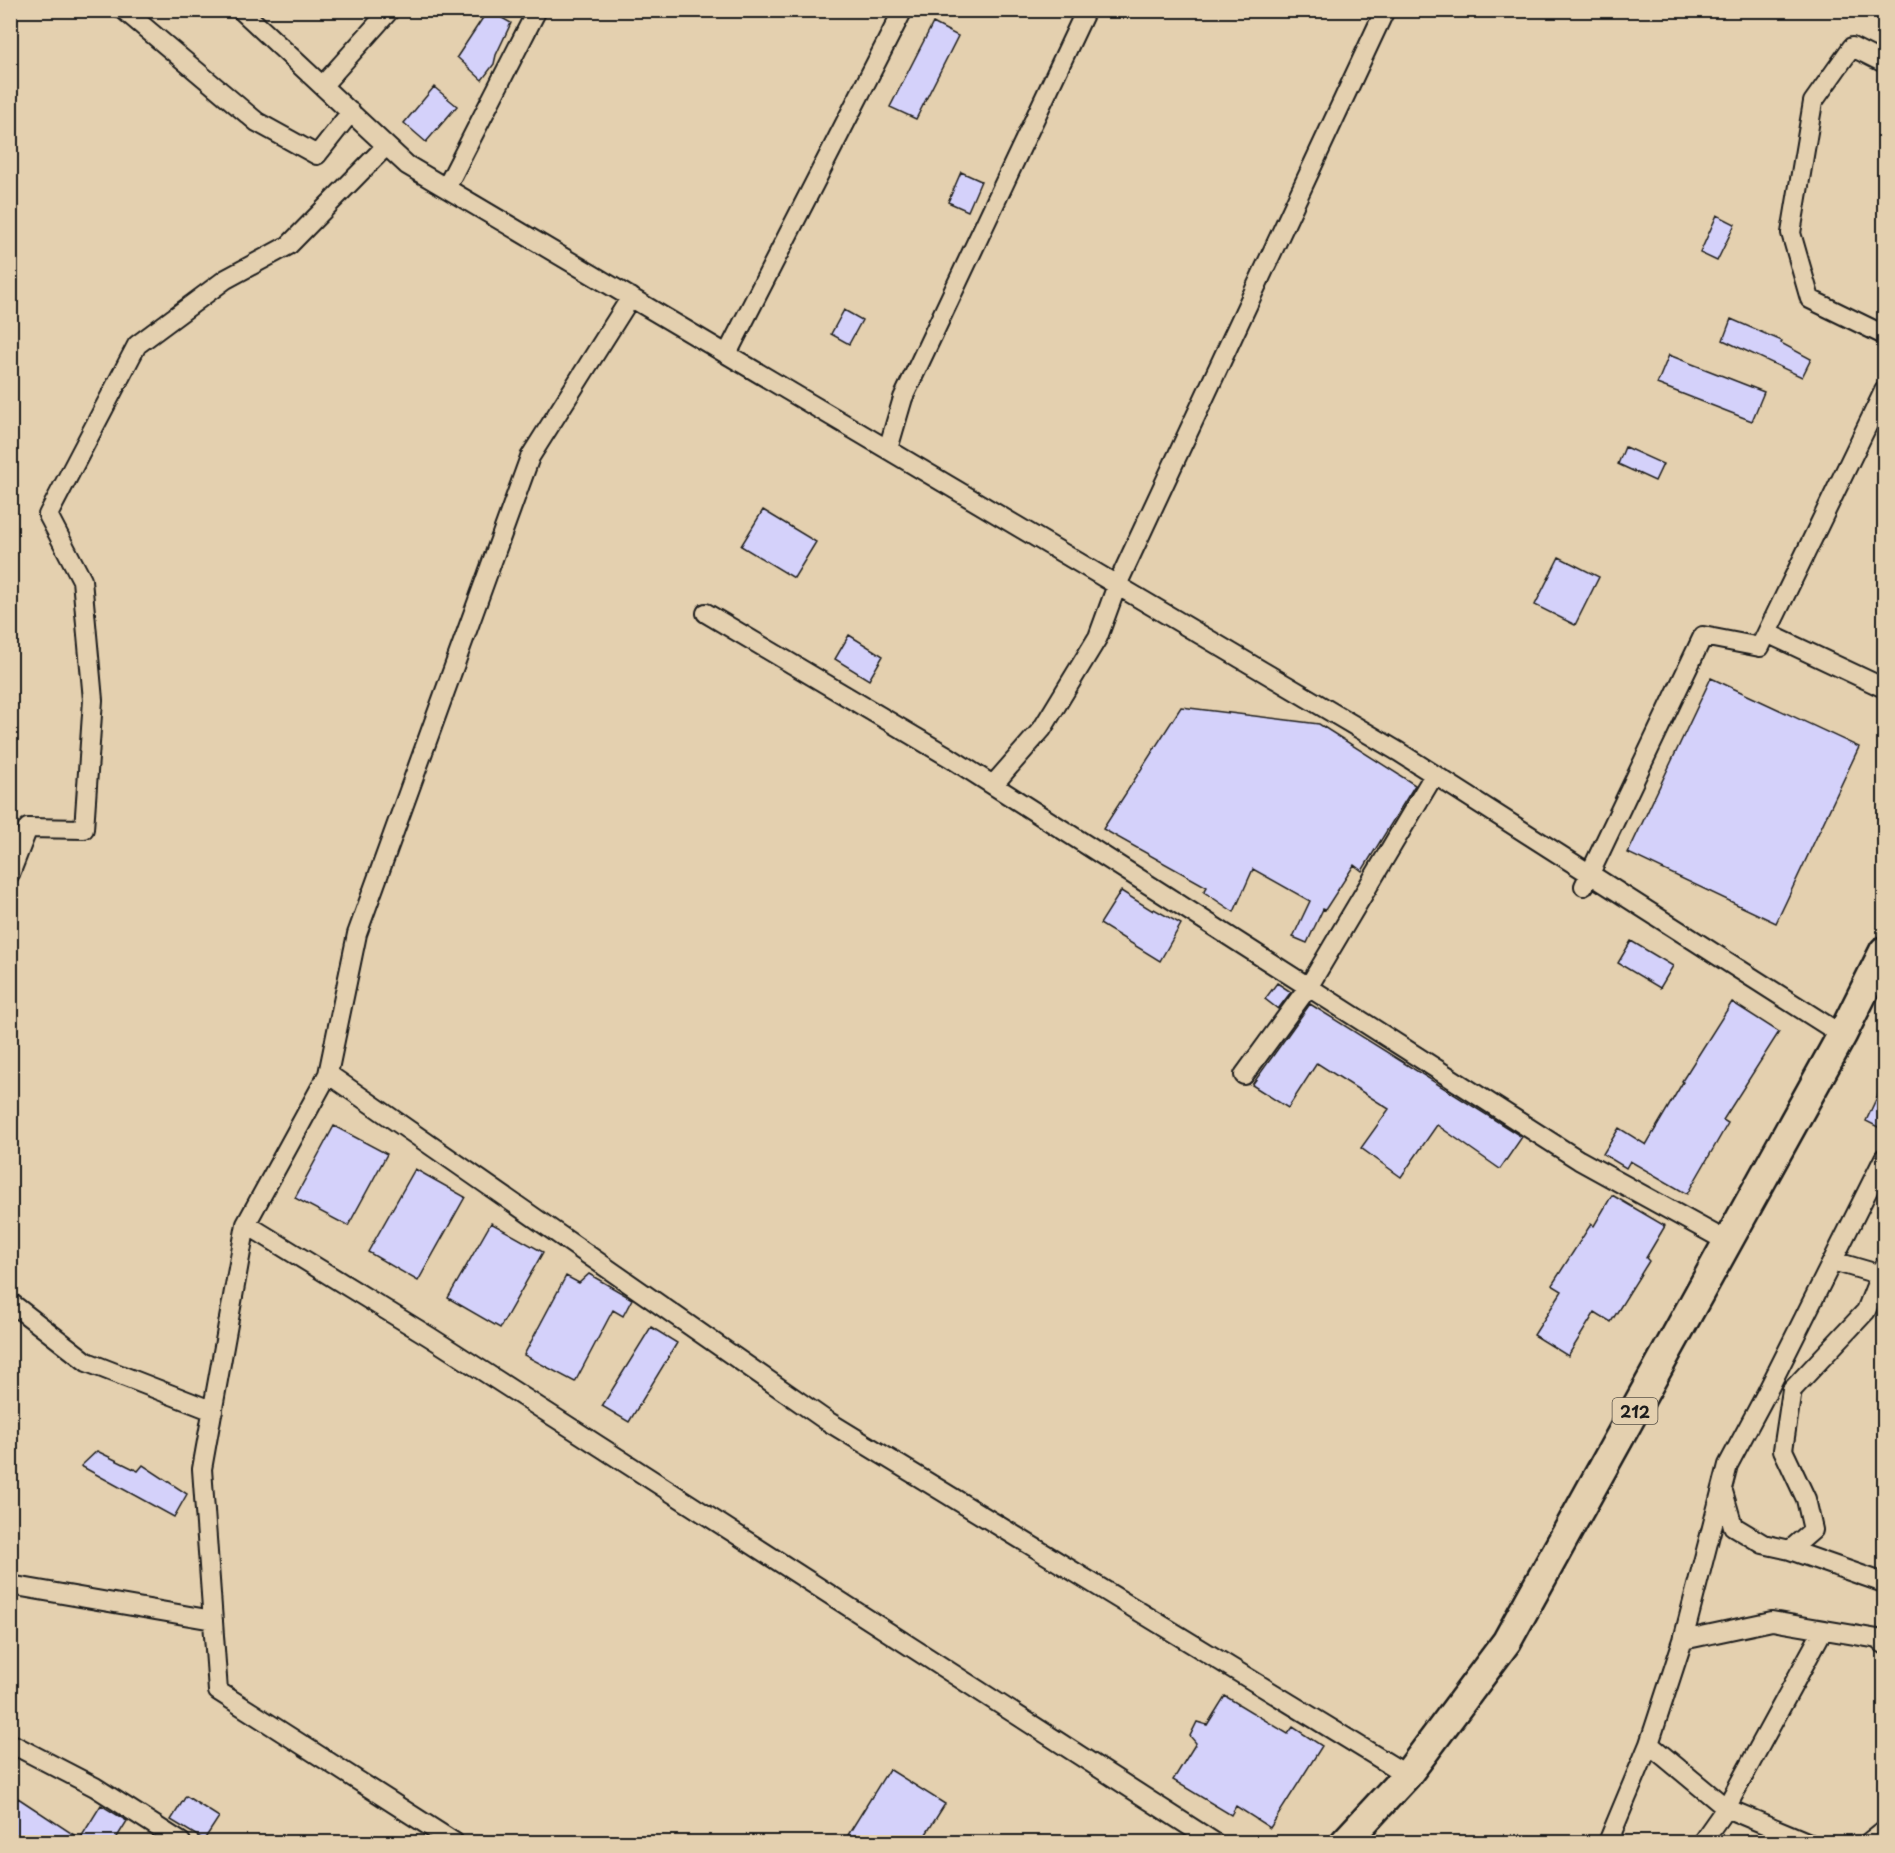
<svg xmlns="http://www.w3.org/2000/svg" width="1895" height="1853" font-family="'Playpen Sans',sans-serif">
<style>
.building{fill:#d4d1fa;stroke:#1c1c1c;stroke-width:1.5}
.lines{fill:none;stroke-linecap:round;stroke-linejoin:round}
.minor-casing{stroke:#1c1c1c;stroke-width:22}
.primary-casing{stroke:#1c1c1c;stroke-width:33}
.minor{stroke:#e4d0af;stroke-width:18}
.primary{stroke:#e4d0af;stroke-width:28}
.labels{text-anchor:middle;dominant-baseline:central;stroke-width:4.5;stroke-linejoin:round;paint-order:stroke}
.shield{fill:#e4d0af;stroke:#585248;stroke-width:1.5}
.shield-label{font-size:16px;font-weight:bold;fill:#1c1c1c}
</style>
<rect width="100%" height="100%" fill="#e4d0af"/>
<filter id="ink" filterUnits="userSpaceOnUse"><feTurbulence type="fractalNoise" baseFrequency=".0167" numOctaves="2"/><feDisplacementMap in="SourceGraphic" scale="12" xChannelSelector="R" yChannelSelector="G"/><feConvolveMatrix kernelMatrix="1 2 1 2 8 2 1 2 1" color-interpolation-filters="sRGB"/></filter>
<g filter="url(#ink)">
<path class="building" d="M488,10L511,23L496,55L494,64L482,80L457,57Z
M933,23L958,36L916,119L890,107Z
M434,87L457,106L426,142L404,123Z
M961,172L981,181L968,211L948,202Z
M1717,215L1735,224L1717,261L1700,253Z
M844,310L862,320L849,344L831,334Z
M1731,319L1782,341L1781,343L1811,359L1802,377L1723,340Z
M1669,355L1764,392L1752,421L1657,384Z
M1625,447L1663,464L1655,481L1618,464Z
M763,510L816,542L794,578L741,546Z
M1559,557L1599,577L1575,625L1535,605Z
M849,635L883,656L869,680L835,659Z
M1711,678L1859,747L1776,923L1628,853Z
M1181,707L1319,724L1415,785L1362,871L1354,865L1325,910L1323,909L1307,943L1293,937L1310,901L1253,869L1234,912L1204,892L1207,887L1103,829Z
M1121,891L1153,911L1154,909L1181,924L1160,961L1100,924Z
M1631,941L1673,966L1660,988L1618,963Z
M1277,983L1291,992L1278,1009L1265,999Z
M1732,1002L1779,1032L1723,1120L1728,1123L1687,1194L1630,1161L1626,1168L1603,1154L1619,1128L1646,1145L1683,1082L1682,1081Z
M1310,1004L1522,1137L1500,1169L1437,1125L1401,1177L1361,1148L1389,1109L1317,1063L1288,1108L1252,1085Z
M1884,1082V1130L1866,1121Z
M334,1126L387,1154L348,1226L295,1198Z
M415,1169L465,1197L418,1281L368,1252Z
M1612,1195L1665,1226L1646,1258L1649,1261L1611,1322L1595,1312L1568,1356L1534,1335L1562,1291L1552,1285L1591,1224L1594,1226Z
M491,1223L543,1252L500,1328L448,1298Z
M589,1274L632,1299L623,1316L613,1310L575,1382L524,1355L566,1276L579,1283Z
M651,1327L677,1343L629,1422L602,1406Z
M97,1451L138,1471L143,1465L187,1494L174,1517L81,1466Z
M1225,1696L1288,1734L1293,1727L1322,1746L1270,1828L1236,1806L1231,1815L1173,1780L1196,1743L1190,1736L1197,1722L1207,1725Z
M889,1769L945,1804L921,1842H860L848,1835Z
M186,1796L219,1817L204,1840L171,1820Z
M18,1798L80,1839L101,1805L127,1821L114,1842H16L10,1839V1809Z"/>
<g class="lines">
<g class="minor-casing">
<path id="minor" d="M124,10L257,122L317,155L351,112
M241,10L407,165L1399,752L1842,1035
M1884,63L1852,47L1813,102L1791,233L1810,299L1884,335
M323,85L390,10
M446,188L537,10
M727,354L903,10
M888,449L903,398L1086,10
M706,613L949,757L1579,1160L1728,1242
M1767,633L1884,688
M993,785L1042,729L1098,637L1117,585L1385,10
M10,874L28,828L84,829L93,700L82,580L48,515L137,345L226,279L289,245L386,146
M1584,886L1703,636L1760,647L1884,391
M328,1074L824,1419L1407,1775
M1244,1075L1309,986L1434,775
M246,1224L430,1337L1214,1842
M1833,1261L1881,1275L1884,1279
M10,1302L87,1362L213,1411
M1722,1488L1733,1526L1763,1544L1790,1550L1813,1530L1806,1499L1783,1450L1792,1390L1866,1311L1884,1265
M1790,1550L1884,1583
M10,1585L213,1620
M1683,1640L1772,1621L1878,1639L1884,1644
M10,1743L95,1787L181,1842
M1649,1744L1726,1808L1807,1842
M454,1842L218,1691L202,1469L246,1224L328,1074L357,934L530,457L631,297
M1608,1842L1649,1744L1683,1640L1728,1465L1766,1394L1884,1158
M1702,1842L1726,1808L1823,1630
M1869,1842L1884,1830"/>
</g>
<g class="primary-casing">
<path id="primary" d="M1345,1842L1407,1775L1507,1641L1842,1035L1884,951"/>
</g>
<use href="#minor" class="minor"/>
<use href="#primary" class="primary"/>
</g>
</g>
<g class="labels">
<rect class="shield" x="1612.5" y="1398" width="45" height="26" rx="4.5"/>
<g class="shield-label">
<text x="1635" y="1411">212</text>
</g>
</g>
<rect width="1895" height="1853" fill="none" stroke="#e4d0af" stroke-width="36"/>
<rect x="18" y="18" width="1859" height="1817" fill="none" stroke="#1c1c1c" stroke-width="2" filter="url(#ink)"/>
</svg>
